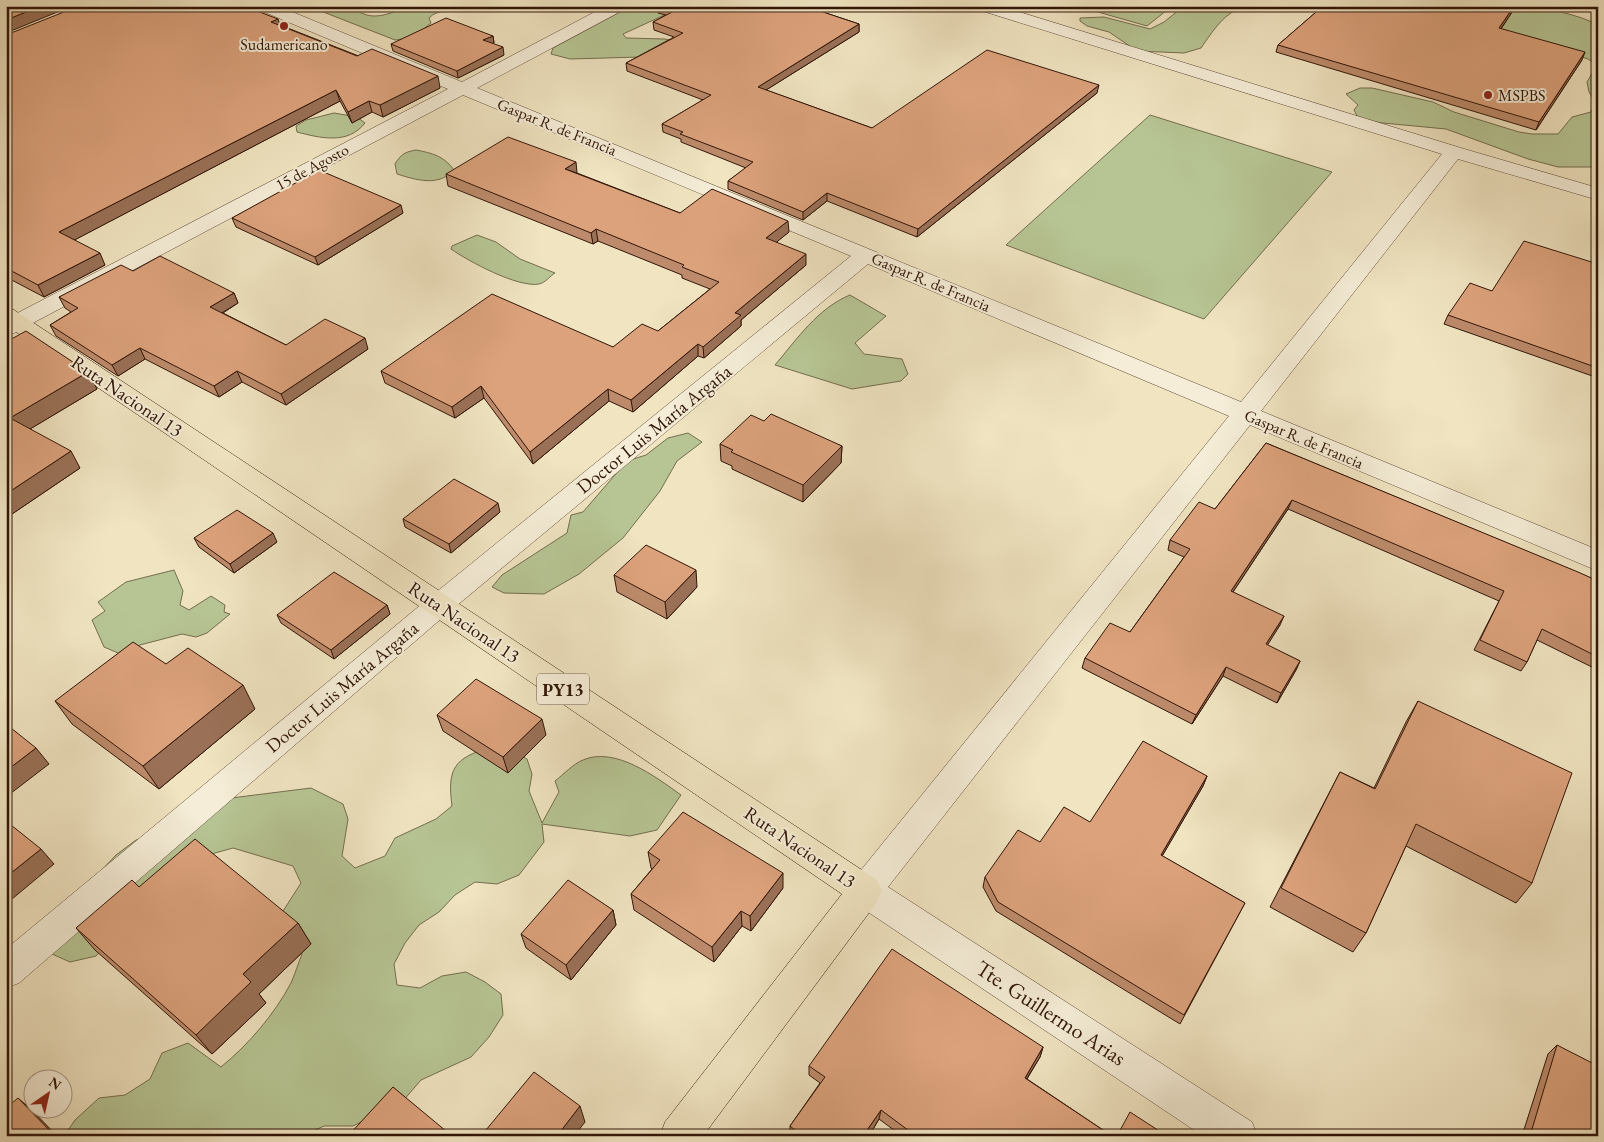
<svg xmlns="http://www.w3.org/2000/svg" width="1604" height="1142" font-family="'EB Garamond',serif">
<style>
.green{fill:#b7c594;stroke:#746d4e}
.lines{fill:none;stroke-linecap:round;stroke-linejoin:round}
.minor-casing{stroke:#614936;stroke-width:1}
.trunk-casing{stroke:#311508;stroke-width:1}
.minor{fill:#f5edd7;fill-rule:evenodd}
.trunk{fill:#f0e4c1;fill-rule:evenodd}
.wall{fill:#bd8b6b;stroke:#311508}
.shaded-wall{fill:#9a7157;stroke:#311508}
.building{fill:#dca27c;stroke:#311508}
.poi-dot{fill:#8f2418;stroke:#f5edd7;stroke-width:2}
.labels{text-anchor:middle;dominant-baseline:central;stroke-width:4;stroke-linejoin:round;paint-order:stroke}
.far-poi-label{font-size:16px;fill:#311508;stroke:#f5edd7}
.far-street-label{font-size:16px;fill:#311508;stroke:#f5edd7}
.shield{fill:#f5edd7;stroke:#6c5646;stroke-width:1}
.shield-label{font-size:18px;font-weight:bold;fill:#311508}
.street-label{font-size:19px;fill:#311508;stroke:#f5edd7}
.near-street-label{font-size:22px;fill:#311508;stroke:#f5edd7}
</style>
<rect width="100%" height="100%" fill="#f0e4c1"/>
<filter id="stains"><feTurbulence type="fractalNoise" baseFrequency=".004" numOctaves="4"/><feColorMatrix values="0 0 0 0 .2 0 0 0 0 .09 0 0 0 0 .02 0 0 0 .5 -.17"/></filter>
<radialGradient id="worn" r=".72"><stop offset=".6" stop-color="#630" stop-opacity="0"/><stop offset="1" stop-color="#630" stop-opacity=".3"/></radialGradient>
<path class="green" d="M308,6H351C373,25 388,12 411,7C421,4 453,5 462,7C451,14 438,8 429,18L431,23C421,32 409,39 395,40Z
M631,6H684L623,34L626,38L665,39L674,41L675,56L570,59L551,54L553,48Z
M1077,6H1172L1147,26Z
M1184,6H1246C1224,12 1213,31 1201,48L1184,53L1137,51L1109,32L1087,26L1080,21V18L1104,17L1150,29L1164,22Z
M1423,6C1478,6 1541,0 1592,22H1598V167H1558L1528,159L1446,129L1383,123L1368,121L1357,116L1354,110L1358,105L1346,94L1360,88H1372L1433,102L1454,112L1519,132L1532,134H1558L1572,117L1591,112L1596,103L1589,92L1587,82L1597,65L1588,59Z
M334,113L357,117L365,123C348,145 320,138 297,132L296,126L306,120Z
M1150,115L1332,172L1204,319L1006,245Z
M416,150C432,153 444,156 454,170C439,187 416,180 397,174L395,164C401,154 405,152 416,150Z
M477,235L496,242L520,259L555,273C550,276 545,283 539,284C518,288 468,261 451,249L452,246Z
M850,295L886,316L855,343L864,354L902,359L908,374L901,381L852,389L775,365C797,339 818,308 850,295Z
M688,433L702,442L677,461L660,491L623,538L579,574L544,594L504,593L492,587L502,575L567,533L571,515L583,512L627,461L646,455L668,438Z
M174,570L183,591L180,605L189,610L211,596L225,605L224,612L230,614L207,633L196,637L182,634L140,645L125,656L104,647L92,620L105,611L98,602L126,582Z
M489,748L511,750L527,759L532,774L529,791L542,823L559,792L555,781C564,774 573,764 583,760C615,746 656,777 681,795L657,830L630,836L542,824L544,842L519,875L497,884L475,882L455,895L439,912L419,925L405,943L394,964L397,985L420,988L442,976L466,972L485,982L501,994L503,1015L489,1037L471,1057L421,1080L402,1102L353,1126H324L302,1136H277L271,1131L259,1136H64L75,1120L99,1098L125,1095L150,1079L162,1053L188,1043L221,1067C248,1045 274,1015 291,983C295,974 298,964 302,954L285,941L276,922L301,883L293,866L233,848L208,855L131,919L96,956L70,962L52,954L99,873L116,855L136,840L158,833L223,799L311,788L343,804L348,819L342,856L355,868L385,856L395,838L436,819L452,806C447,769 454,758 489,748Z"/>
<g class="lines">
<g class="minor-casing">
<path id="minor" d="M255,6H278L462,82L606,6H627L625,9L477,88L1241,402L1442,154L976,9L974,6H1000L1461,148L1598,188V200L1458,159L1261,411L1598,550V571L1250,425L888,887L1252,1122L1257,1136H1203L853,902L848,891L853,880L1229,416L868,264L449,612L19,983L6,988V949L429,598L851,256L463,95L14,333L6,335V319L448,89L257,9Z"/>
</g>
<g class="trunk-casing">
<path id="trunk" d="M6,308L14,310L877,880L882,891L877,902L703,1136H660L665,1122L842,894L6,325Z"/>
</g>
<use href="#minor" class="minor"/>
<use href="#trunk" class="trunk"/>
</g>
<path class="wall" d="M658,6H805L859,24V32L766,90L872,128L1097,93L917,237L827,201L803,220L728,189V181L746,168L681,142V139L663,132L662,124L703,100L627,71L626,63L674,37L654,30L653,22L666,15L658,13Z
M1323,6H1516L1501,29L1582,60L1536,130L1276,52L1278,45Z
M280,25L440,88L383,117L372,112L352,123L340,101L74,240L105,265L44,297L6,277V35Z
M493,36L494,43L493,44L504,55L458,78L393,51L391,44Z
M577,173L680,213L789,232L776,242L806,265L741,320V326L704,358L698,356L633,412L609,401L533,464L484,398L455,418L385,383L381,371L613,347L658,331L710,289L682,278V275L598,241L593,244L448,186L446,174Z
M403,213L318,265L236,227L232,218Z
M1598,264V378L1444,324L1448,315L1492,291Z
M133,271L234,293L238,303L223,313L286,345L368,349L286,405L242,382L219,397L145,359L118,376L56,336L50,325L71,312L65,308L59,297Z
M6,342L88,372L97,389L30,429L80,468L12,514L6,511Z
M764,421L842,446L841,463L803,502L732,469V466L721,461L720,444Z
M1266,443L1598,581V670L1537,640L1527,662L1521,671L1474,650L1499,601L1288,509L1233,592L1280,625L1267,645L1300,661L1296,670L1277,703L1223,676L1192,724L1082,668L1085,658L1130,632L1184,557L1168,550L1170,540L1215,509Z
M500,512L451,553L405,527L403,519Z
M194,538L277,542L234,573L199,547Z
M614,575L697,587L667,619L617,592Z
M387,605L390,614L334,659L281,623L277,615Z
M166,664L255,709L159,789L72,724L55,701Z
M1418,701L1532,883L1516,903L1406,846L1366,933L1353,952L1270,907L1340,772L1374,788L1406,722Z
M437,715L546,735L508,773L443,731Z
M1207,776L1203,786L1162,856L1245,903L1180,1024L996,911L983,887L985,877L1040,842Z
M648,852L783,888L751,931L742,926L714,962L634,910L631,894L652,869L651,868Z
M139,887L298,923L311,944L259,994L266,1003L212,1054L95,950L76,928Z
M613,910L616,925L571,980L526,948L521,934Z
M1557,1045L1598,1136H1522L1548,1054Z
M1043,1047L1040,1057L1027,1079L1112,1136H902L879,1119L869,1136L790,1135V1126L820,1083L809,1075V1066Z"/>
<path class="shaded-wall" d="M41,6H72L6,33V20Z
M1514,6H1516L1496,36L1499,28Z
M278,19L282,30L271,22Z
M859,24V32L758,95V87Z
M493,36L494,43L484,48L483,40Z
M503,47L504,55L458,78L457,71Z
M1585,52L1582,60L1536,130L1539,122Z
M438,76L440,88L383,117L380,105Z
M1099,85L1097,93L917,237L918,229Z
M336,90L340,101L65,245L59,232Z
M369,101L372,112L352,123L348,112Z
M576,162L577,173L565,169Z
M827,193V201L803,220V212Z
M401,205L403,213L318,265L315,257Z
M788,221L789,232L767,250L766,238Z
M596,229L598,241L593,244L591,233Z
M100,253L105,265L44,297L38,285Z
M806,254V265L741,320V326L704,358L703,347L735,313Z
M234,293L238,303L215,317L210,307Z
M365,338L368,349L286,405L281,394Z
M698,344V356L633,412L631,400Z
M140,348L145,359L118,376L112,365Z
M237,371L242,382L219,397L214,386Z
M88,372L97,389L20,435L10,418Z
M481,386L484,398L455,418L452,407Z
M608,389L609,401L533,464L530,452Z
M842,446L841,463L803,502V485Z
M71,451L80,468L12,514L6,505V494Z
M1292,500L1288,509L1227,601L1231,591Z
M498,503L500,512L451,553L449,544Z
M273,533L277,542L234,573L230,564Z
M696,570L697,587L667,619L665,602Z
M387,605L390,614L334,659L331,650Z
M1284,616L1280,625L1262,654L1266,644Z
M1300,661L1296,670L1277,703L1281,693Z
M1226,667L1223,676L1192,724L1196,715Z
M243,685L255,709L159,789L143,766Z
M542,719L546,735L508,773L503,757Z
M36,748L49,764L6,797V771Z
M1207,776L1203,786L1157,865L1161,855Z
M41,849L54,864L6,904V877Z
M783,873V888L751,931L750,916Z
M613,910L616,925L571,980L566,965Z
M741,911L742,926L714,962L712,947Z
M298,923L311,944L259,994L266,1003L212,1054L196,1035L243,974Z
M1043,1047L1040,1057L1021,1088L1025,1078Z
M18,1098L32,1110L57,1136H55Z
M580,1106L585,1122L574,1136H557Z
M881,1110L879,1119L869,1136H863Z"/>
<path class="building" d="M6,6H41L6,20Z
M79,6H244L278,19L271,22L357,56L372,49L438,76L380,105L369,101L348,112L336,90L59,232L100,253L38,285L6,268V35Z
M661,6H805L859,24L758,87L872,128L987,50L1099,85L918,229L827,193L803,212L728,181L753,162L680,134L683,132L662,124L711,95L626,63L683,33L653,22L674,11Z
M1323,6H1514L1499,28L1585,52L1539,122L1278,45Z
M446,18L493,36L483,40L503,47L457,71L391,44Z
M508,137L576,162L565,169L680,213L712,189L788,221L766,238L806,254L735,313L741,315L703,347L698,344L631,400L608,389L530,452L481,386L452,407L381,371L492,294L613,347L642,324L658,331L719,282L682,267L684,265L596,229L591,233L446,174Z
M319,170L401,205L315,257L232,218Z
M1524,241L1598,264V368L1448,315L1470,283L1492,291Z
M160,256L234,293L210,307L286,345L325,319L365,338L281,394L237,371L214,386L140,348L112,365L50,325L78,308L59,297L121,265L133,271Z
M26,331L88,372L10,418L71,451L6,494V342Z
M771,414L842,446L803,485L731,452L733,450L720,444L751,415L764,421Z
M1266,443L1578,572L1598,581V657L1542,629L1527,662L1480,640L1504,591L1292,500L1231,591L1284,616L1266,644L1300,661L1281,693L1226,667L1196,715L1085,658L1110,623L1130,632L1190,549L1170,540L1199,502L1215,509Z
M454,479L498,503L449,544L403,519Z
M237,510L273,533L230,564L194,538Z
M646,545L696,570L665,602L614,575Z
M334,572L387,605L331,650L277,615Z
M133,642L166,664L188,648L243,685L143,766L55,701Z
M476,679L542,719L503,757L437,715Z
M1418,701L1572,773L1532,883L1416,824L1366,933L1281,888L1340,772L1375,789Z
M6,724L36,748L6,771Z
M1143,741L1207,776L1161,855L1245,903L1184,1015L998,902L985,877L1018,830L1040,842L1064,807L1090,822Z
M683,812L783,873L750,916L741,911L712,947L631,894L660,860L648,852Z
M6,821L41,849L6,877Z
M195,839L298,923L243,974L251,982L196,1035L76,928L132,880L139,887Z
M568,880L613,910L566,965L521,934Z
M892,949L1043,1047L1025,1078L1112,1136H916L881,1110L863,1136H802L790,1126L825,1077L809,1066Z
M1557,1045L1598,1066V1136H1530Z
M534,1072L580,1106L557,1136H481Z
M393,1087L452,1136H348Z
M18,1098L55,1136H6V1108Z
M1130,1112L1167,1136H1117Z
M276,1131L282,1136H272Z"/>
<g class="poi-dot">
<circle cx="284" cy="26" r="5"/>
<circle cx="1488" cy="95" r="5"/>
</g>
<g class="labels">
<g class="far-poi-label">
<text x="284" y="44">Sudamericano</text>
<text x="1498" y="95" text-anchor="start">MSPBS</text>
</g>
<g class="far-street-label">
<text transform="translate(557 127) rotate(22)">Gaspar R. de Francia</text>
<text transform="translate(312 167) rotate(-28)">15 de Agosto</text>
<text transform="translate(931 282) rotate(23)">Gaspar R. de Francia</text>
<text transform="translate(1304 439) rotate(23)">Gaspar R. de Francia</text>
</g>
<rect class="shield" x="537" y="673.5" width="52" height="31" rx="4"/>
<g class="shield-label">
<text x="563" y="689">PY13</text>
</g>
<g class="street-label">
<text transform="translate(127 396) rotate(34)">Ruta Nacional 13</text>
<text transform="translate(654 429) rotate(-39)">Doctor Luis María Argaña</text>
<text transform="translate(464 622) rotate(34)">Ruta Nacional 13</text>
<text transform="translate(342 687) rotate(-40)">Doctor Luis María Argaña</text>
<text transform="translate(800 847) rotate(34)">Ruta Nacional 13</text>
</g>
<g class="near-street-label">
<text transform="translate(1051 1013) rotate(33)">Tte. Guillermo Arias</text>
</g>
</g>
<rect width="1604" height="1142" fill="none" stroke="#f0e4c1" stroke-width="25"/>
<rect x="8" y="8" width="1589" height="1127" fill="none" stroke="#311508" stroke-width="2.5"/>
<rect x="12" y="12" width="1579" height="1117" fill="none" stroke="#311508"/>
<g transform="translate(48 1094) rotate(34)"><circle r="24" fill="#f5edd7" stroke="#a79784"/>
<path d="M0-4L9 19L0 12L-9 19Z" fill="#8f2418"/>
<text y="-8" font-size="14" font-weight="bold" text-anchor="middle" fill="#311508">N</text>
</g>
<rect width="100%" height="100%" filter="url(#stains)"/>
<rect width="100%" height="100%" fill="url(#worn)"/>
</svg>
